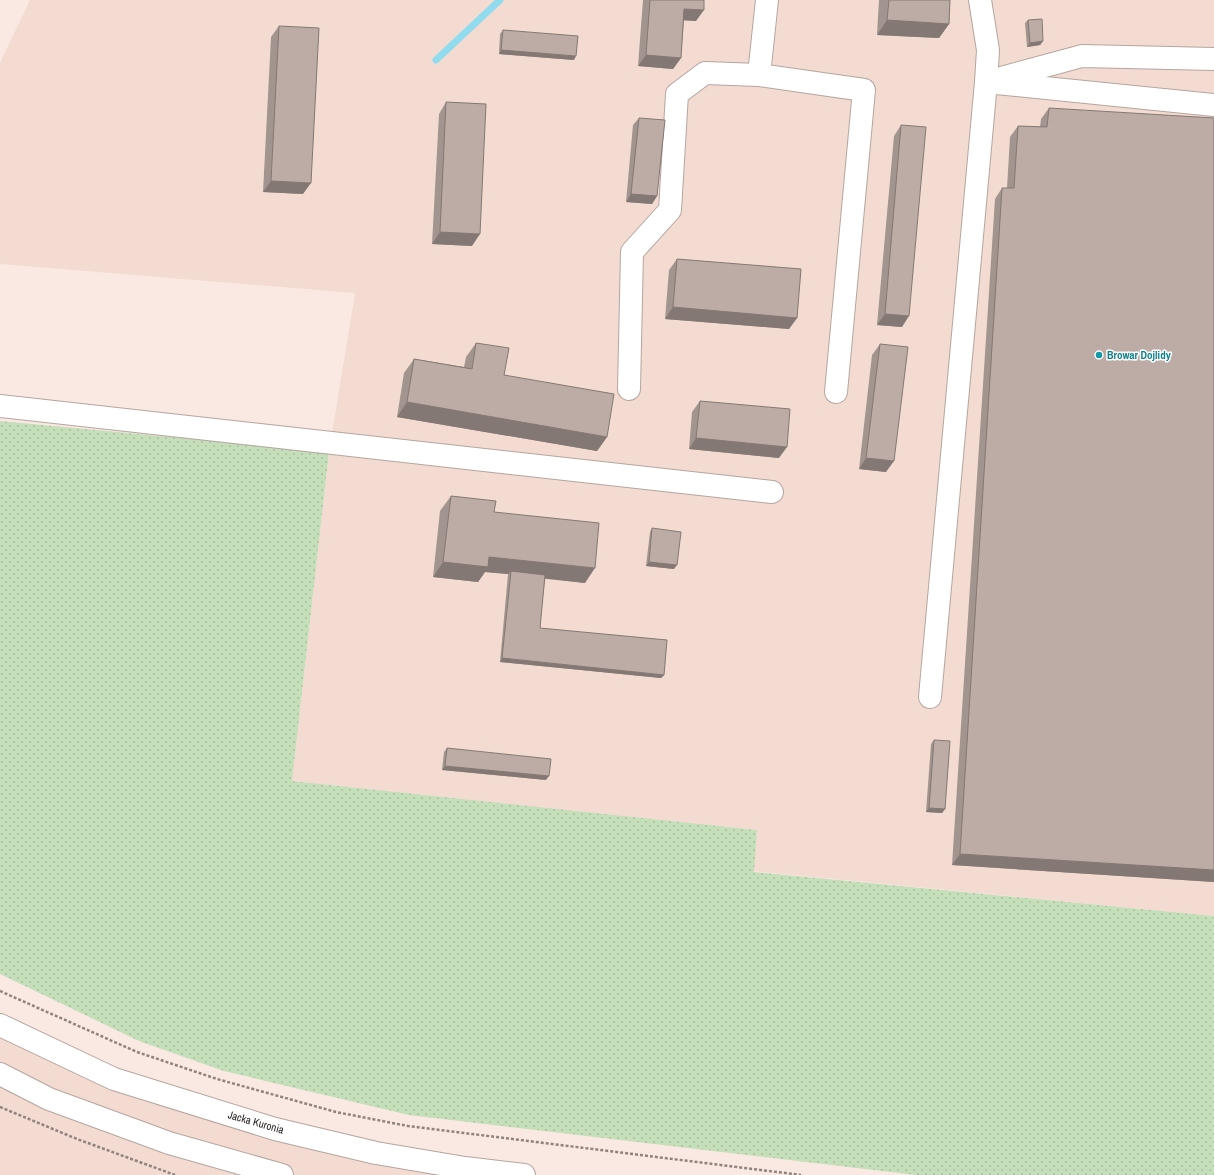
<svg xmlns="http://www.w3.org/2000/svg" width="1214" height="1175" font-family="'Archivo Narrow',sans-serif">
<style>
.built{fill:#f3dbd1}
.green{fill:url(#green-dots)}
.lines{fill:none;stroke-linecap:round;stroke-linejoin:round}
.stream{stroke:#90dbee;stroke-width:7}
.minor-casing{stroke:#b5a59f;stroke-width:24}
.major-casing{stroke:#b5a59f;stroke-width:24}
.path{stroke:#8f837f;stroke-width:2.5;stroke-dasharray:3 2;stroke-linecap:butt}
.minor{stroke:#fff;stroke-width:22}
.major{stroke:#fff;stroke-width:22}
.wall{fill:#a2948e}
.shaded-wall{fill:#847874}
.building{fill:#bcaca5;stroke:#847874}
.culture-dot{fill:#0f9aa8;stroke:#fff;stroke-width:1.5}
.labels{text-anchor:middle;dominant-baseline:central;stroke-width:3;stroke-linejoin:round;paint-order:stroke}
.culture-label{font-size:11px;font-weight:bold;fill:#0d838f;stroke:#fff;text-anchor:start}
.street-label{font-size:11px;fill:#251f1d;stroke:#fff}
</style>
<defs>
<pattern id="green-dots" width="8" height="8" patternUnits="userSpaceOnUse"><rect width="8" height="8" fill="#c4dfb9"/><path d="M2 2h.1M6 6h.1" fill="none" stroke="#a8bf9f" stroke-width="1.8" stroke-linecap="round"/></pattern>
</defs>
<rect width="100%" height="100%" fill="#fae9e2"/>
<path class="built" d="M30,0H1214V916L753,871L757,830L292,781L329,452L355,293L0,264V63Z
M0,1030L113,1084L484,1175H0Z"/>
<path class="green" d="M0,421L329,452L292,781L757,830L754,872L1214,916V1175H916L409,1115L224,1071L139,1041L0,974Z"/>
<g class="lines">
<path class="stream" d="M436,60L500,0"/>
<g class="minor-casing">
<path id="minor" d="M980,0L988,50L986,82L1082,56L1214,59
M759,75L767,0
M629,389L632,252L670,210L677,94L705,73L759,75L864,90L836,392
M0,406L772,492
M930,697L986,82L1214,105"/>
</g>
<g class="major-casing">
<path id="major" d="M0,1025L114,1079L275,1129L376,1153L465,1168L524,1175
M0,1074L49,1099L169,1143L282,1175"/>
</g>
<path class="path" d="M0,991L137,1052L217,1079L336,1112L408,1126L801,1175
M0,1107L77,1139L175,1175"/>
<use href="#minor" class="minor"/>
<use href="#major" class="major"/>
</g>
<path class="wall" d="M643,0H704L696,21L684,20L681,58L673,69L638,66Z
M879,0H950L949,24L939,38L877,35Z
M1028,20L1043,41L1040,45L1027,47L1025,23Z
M279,26L303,194L263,192L271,37Z
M503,30L574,60L499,54L500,34Z
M446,102L472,246L432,244L439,114Z
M1049,108L1214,882L952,865L995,199L1002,188H1007L1010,137L1018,126L1040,127L1041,119Z
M639,118L657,196L652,204L626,202L633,125Z
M901,125L902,327L877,325L894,136Z
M677,259L797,318L789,329L665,319L669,270Z
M476,343L504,375L607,437L597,451L397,417L404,373L414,359L464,367L466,357Z
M880,344L886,472L859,469L872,355Z
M700,401L779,458L689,449L692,412Z
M451,496L494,512L585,583L545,578L540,628L664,675L661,678L500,662L508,574L485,572L478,582L433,577L440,511Z
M652,528L674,569L646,566L650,532Z
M934,740L945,809L942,813L926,812L931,744Z
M447,748L546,780L442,770L444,752Z"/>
<path class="shaded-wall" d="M684,9L704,10L696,21L677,20Z
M887,20L949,24L939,38L877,35Z
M1043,41L1040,45L1027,47L1030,43Z
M501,50L576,56L574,60L499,54Z
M646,55L681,58L673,69L638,66Z
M271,181L311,183L303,194L263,192Z
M631,194L657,196L652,204L626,202Z
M440,232L480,234L472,246L432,244Z
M673,307L797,318L789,329L665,319Z
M885,314L909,316L902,327L877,325Z
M407,402L607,437L597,451L397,417Z
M696,438L787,447L779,458L689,449Z
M866,458L894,461L886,472L859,469Z
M489,557L595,568L585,583L510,575L511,571L508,574L485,572L478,582L433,577L443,562Z
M649,562L677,565L674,569L646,566Z
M502,658L664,675L661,678L500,662Z
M445,766L549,776L546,780L442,770Z
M929,808L945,809L942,813L926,812Z
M960,854L1214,870V882L952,865Z"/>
<path class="building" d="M650,0H704V10L684,9L681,58L646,55Z
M889,0H950L949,24L887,20Z
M1042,19L1043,41L1030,43L1028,20Z
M279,26L319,28L311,183L271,181Z
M503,30L578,36L576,56L501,50Z
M446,102L486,104L480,234L440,232Z
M1049,108L1214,118V870L960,854L1002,188H1014L1018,126L1047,127Z
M639,118L665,120L657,196L631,194Z
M901,125L926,127L909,316L885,314Z
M677,259L801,269L797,318L673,307Z
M476,343L509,348L504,375L614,394L607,437L407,402L414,359L472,369Z
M880,344L908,347L894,461L866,458Z
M700,401L790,409L787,447L696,438Z
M451,496L496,501L494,512L599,523L595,568L489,557L488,567L443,562Z
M652,528L681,532L677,565L649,562Z
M511,571L545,575L540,628L667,640L664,675L502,658Z
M934,740L950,741L945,809L929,808Z
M447,748L551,759L549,776L445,766Z"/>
<circle class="culture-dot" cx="1099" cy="355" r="4"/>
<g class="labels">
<g class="culture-label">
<text x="1107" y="355">Browar Dojlidy</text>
</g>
<g class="street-label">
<text transform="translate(256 1122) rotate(16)">Jacka Kuronia</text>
</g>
</g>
</svg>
